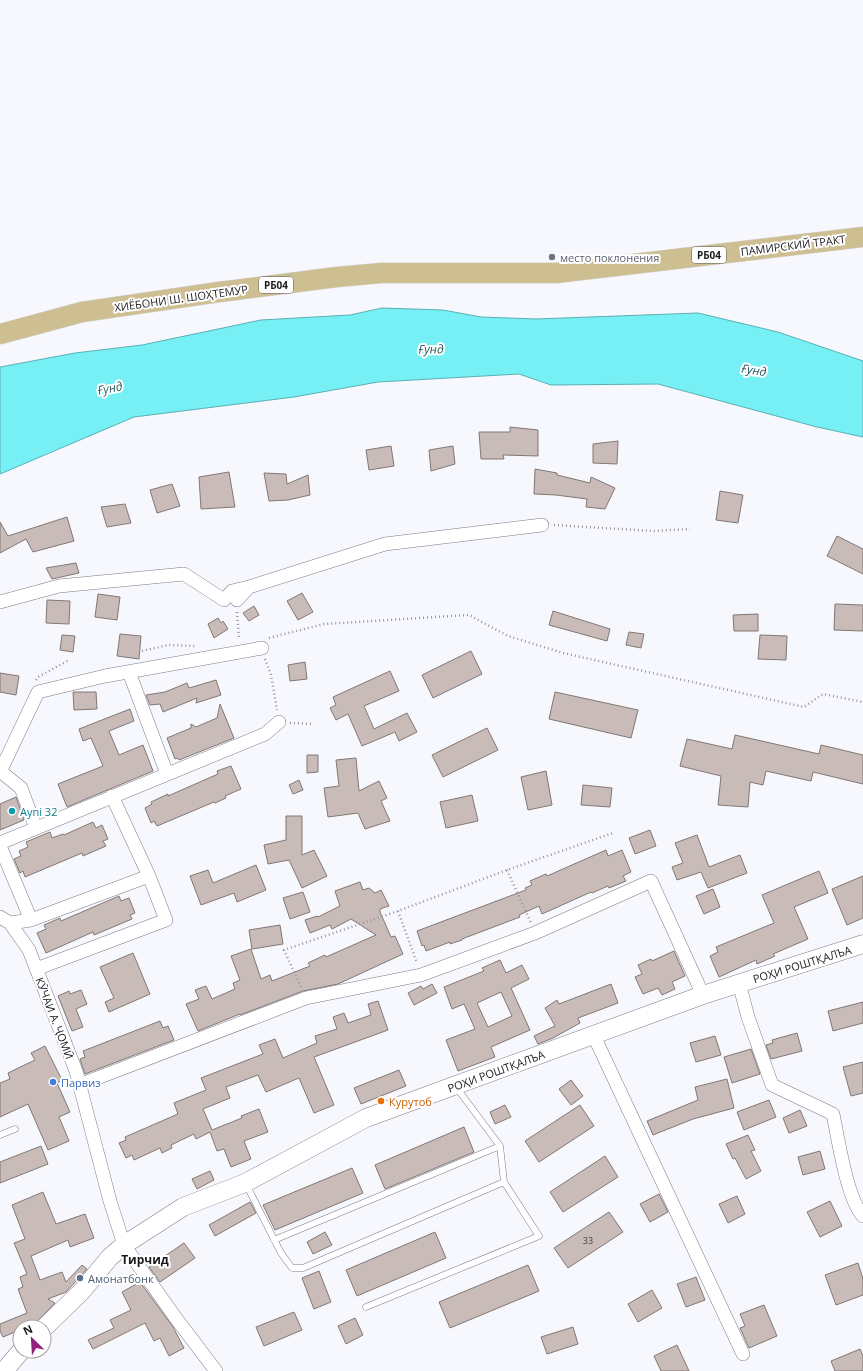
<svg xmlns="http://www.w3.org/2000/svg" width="863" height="1371" font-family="'Open Sans',sans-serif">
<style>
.water{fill:#76f0f4;stroke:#5ab0b4}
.building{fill:#c9bcb8;stroke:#827773;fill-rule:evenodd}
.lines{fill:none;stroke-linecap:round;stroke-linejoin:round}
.lane-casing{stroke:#7c7c87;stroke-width:7}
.street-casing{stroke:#7c7c87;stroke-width:14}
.secondary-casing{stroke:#7c7c87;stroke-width:19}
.primary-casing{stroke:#d6d6d6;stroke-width:21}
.path{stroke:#96969c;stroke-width:2.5;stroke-dasharray:1 3;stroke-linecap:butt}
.lane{stroke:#fff;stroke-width:6}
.street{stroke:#fff;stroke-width:13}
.secondary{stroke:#fff;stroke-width:18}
.primary{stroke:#cebf92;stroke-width:20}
.worship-dot{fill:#6b7280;stroke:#fff;stroke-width:1.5}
.culture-dot{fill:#0f9aa8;stroke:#fff;stroke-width:1.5}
.shop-dot{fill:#3f7fe0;stroke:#fff;stroke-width:1.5}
.food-dot{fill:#e8710a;stroke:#fff;stroke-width:1.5}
.service-dot{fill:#5c6f8a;stroke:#fff;stroke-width:1.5}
.labels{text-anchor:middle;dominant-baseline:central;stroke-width:4;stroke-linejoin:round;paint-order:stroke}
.number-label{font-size:9px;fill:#464244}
.shield{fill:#fff;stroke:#5f5f62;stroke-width:1}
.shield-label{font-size:10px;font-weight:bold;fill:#1a1a1e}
.street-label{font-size:11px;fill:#1a1a1e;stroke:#fff}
.worship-label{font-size:11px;fill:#5b616d;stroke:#fff;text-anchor:start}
.culture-label{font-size:11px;fill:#0d838f;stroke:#fff;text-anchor:start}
.shop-label{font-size:11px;fill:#366cbe;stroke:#fff;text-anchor:start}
.food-label{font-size:11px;fill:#c56008;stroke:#fff;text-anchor:start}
.service-label{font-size:11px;fill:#4e5e75;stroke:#fff;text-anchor:start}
.water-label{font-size:12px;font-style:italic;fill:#285d5f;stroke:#fff}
.neighbourhood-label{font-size:12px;font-weight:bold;fill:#1a1a1e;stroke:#fff}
</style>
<rect width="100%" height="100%" fill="#f7f7fe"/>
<path class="water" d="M382,308L443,310L481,317L536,319L698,313L778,332L863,361V437L817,427L658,384L551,385L519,374L378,382L294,397L134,417L0,474V367L75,353L142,345L261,320L350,315Z"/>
<path class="building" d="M510,427L538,430V456L503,455L504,459H481L479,432H510Z
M618,441L617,464L593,463V444Z
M391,446L394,466L369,470L366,450Z
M453,446L455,464L431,471L429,450Z
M535,469L557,473V475L590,483L591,477L615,488L605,509L586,507L587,499L556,495L534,494Z
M229,472L235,507L201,509L199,477Z
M264,473L286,474L287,484L308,475L310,495L288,500L269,501Z
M172,484L180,506L157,513L150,490Z
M720,491L743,495L738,523L716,520Z
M125,504L131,523L107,527L101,507Z
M67,517L74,541L33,552L26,539L0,553V522L8,536Z
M837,536L863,549V574L827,556Z
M76,563L79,573L52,579L46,568Z
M302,593L313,612L298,620L287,601Z
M98,594L120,597L117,620L95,617Z
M47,600L70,601L69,624L46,623Z
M835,604L863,605V631L834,630Z
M254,606L259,615L249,621L243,613Z
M553,611L610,629L607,641L549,625Z
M758,614V631H734L733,615Z
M218,618L221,623L223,621L228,629L214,638L208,624Z
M629,632L644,634L641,648L626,645Z
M120,634L141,636L139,659L117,656Z
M62,635L75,636L73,652L60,650Z
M760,635L787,636L786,660L758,659Z
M471,651L482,674L433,698L422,675Z
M305,662L307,679L290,681L288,665Z
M390,671L399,691L364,706L374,729L407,713L417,732L399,741L395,732L362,746L348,714L336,720L330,708L336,705L333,697Z
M0,673L19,676L16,695L0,692Z
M216,680L221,695L196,703L197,698L163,712L160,704L150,705L146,695L165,692L187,683L189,688Z
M73,692H96L97,709L74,710Z
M555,692L638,710L631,738L549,719Z
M220,704L234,738L179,760L177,758L175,759L167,738L191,728V724L196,727L217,718Z
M130,709L134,721L109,731L119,755L143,745L153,771L67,807L58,784L103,766L91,738L83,741L79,729Z
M487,728L498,750L443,777L432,755Z
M735,735L819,754L821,745L863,755V784L813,772L811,781L766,771L763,785L750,782L748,807L718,805L721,776L680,766L687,739L732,749Z
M307,755H318V772L307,773Z
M356,758L359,791L379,781L387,798L381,801L390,821L365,829L358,813L328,817L324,788L339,786L336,760Z
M231,766L241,789L225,796L226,798L215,803L214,802L157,826L154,821L151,823L145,808L152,804L151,802L168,794V796L218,774L217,771Z
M546,771L552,805L528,810L521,777Z
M299,780L303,790L293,794L289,785Z
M583,785L612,788L610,807L581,805Z
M472,795L478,821L446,828L440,802Z
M16,797L24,820L0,830V804Z
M286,816H302V855L314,850L327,876L302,888L289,860L268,864L264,845L286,840Z
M93,822L96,828L102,825L108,839L103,841L106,846L83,856L82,853L25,877L23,871L20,873L14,859L21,856L19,851L28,847L26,842L50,832L52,838L63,834L64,835Z
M650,830L656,846L635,854L629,838Z
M697,835L709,867L740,855L747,873L708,888L701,872L677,880L672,867L683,863L675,843Z
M606,850L608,856L622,850L631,872L623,876L626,881L609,888L608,886L592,893L591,892L542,914L539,906L519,915L520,917L462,939V940L450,944V942L426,951L424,945L422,946L417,931L526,890L525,888L532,885L530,881L546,874L547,876Z
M256,865L266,890L237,902L234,893L201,905L190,876L208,870L213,883Z
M819,871L828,893L794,907L808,939L773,954L775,956L757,964L756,960L719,977L710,956L718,952L716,947L774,923L762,895Z
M863,876V918L847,925L832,889Z
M360,882L363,890L369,888L375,893L381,890L389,906L380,909V912L391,937L395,936L403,954L338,984L303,991L240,1015V1014L198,1031L186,1004L199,999L195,990L206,986L212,999L235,989L233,983L240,980L231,956L251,949L261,979L270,975L272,981L310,966L308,963L325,955L326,957L376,935L351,919L332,929L330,925L310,933L305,920L317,916L318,917L340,906L335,891Z
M713,889L720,907L704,914L696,896Z
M303,892L310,912L290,919L283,898Z
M119,896L121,901L129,898L135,913L130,915L132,919L94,935L93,932L46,953L37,933L46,929L44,925L60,918L61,921Z
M280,925L283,944L252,949L249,930Z
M674,951L685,976L672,982L675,989L662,995L658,988L643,994L635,977L642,974L638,965L651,959L652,961Z
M133,953L150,994L109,1012L105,1002L114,998L100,967Z
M500,960L506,973L522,965L529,979L511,988L530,1030L491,1047L495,1057L458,1071L446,1040L475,1029L464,1004L452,1009L444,987L484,971L482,968ZM501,992L512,1016L488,1027L477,1003Z
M432,984L437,993L414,1005L408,993L421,986L423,989Z
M611,984L618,1003L578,1018L580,1023L553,1038L538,1044L534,1036L555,1026L545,1008L557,1000L559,1004Z
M81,990L87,1004L76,1009L83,1027L72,1031L58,996L69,991L70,994Z
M378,1001L388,1030L314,1057L334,1105L314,1113L299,1078L266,1092L258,1075L226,1087L230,1098L203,1109L212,1130L242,1118L241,1116L259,1109L268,1132L244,1141L251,1159L231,1167L224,1149L217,1151L210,1132L196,1139L194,1134L171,1145L172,1148L162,1153L160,1148L134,1160L132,1155L126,1158L119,1143L126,1140L125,1137L178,1114L174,1103L206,1090L201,1078L263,1054L259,1045L275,1039L283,1058L317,1043L315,1036L337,1029L333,1017L344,1013L348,1023L371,1015L368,1004Z
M863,1002V1023L833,1031L828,1011Z
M160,1021L163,1028L168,1026L174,1040L85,1074L80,1059L85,1057L83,1051Z
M797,1033L802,1051L771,1059L766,1045L773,1043L772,1040Z
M715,1036L721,1055L696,1062L690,1043Z
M45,1046L62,1080L57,1083L70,1112L59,1117L69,1141L48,1150L28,1104L0,1117V1083L10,1079L8,1073L35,1060L31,1053Z
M751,1049L760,1074L732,1083L724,1057Z
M863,1062V1093L851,1096L843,1067Z
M399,1070L406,1086L361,1104L354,1088Z
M727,1079L734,1108L693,1119L653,1135L647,1121L698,1100L695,1087Z
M571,1080L583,1096L571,1105L559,1089Z
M769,1100L776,1117L744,1130L737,1112Z
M505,1105L511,1117L495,1124L490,1112Z
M580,1105L594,1126L539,1162L525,1141Z
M800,1110L807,1126L789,1133L783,1118Z
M464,1127L474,1152L385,1189L375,1165Z
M748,1135L755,1150L751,1151L761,1171L746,1179L735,1158L733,1159L726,1144Z
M41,1146L48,1164L0,1183V1162Z
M820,1151L825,1169L803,1175L798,1157Z
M605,1156L618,1177L563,1212L550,1192Z
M352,1168L363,1193L275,1230L263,1205Z
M210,1171L214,1180L197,1189L192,1179Z
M43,1192L56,1224L85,1214L94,1238L70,1247L68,1240L31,1256L40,1280L62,1272L66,1282L82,1265L87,1269L66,1292L48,1299L55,1303L35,1324L27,1327H20V1330L3,1337L0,1331V1324L27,1313L18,1289L23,1287L20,1277L27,1274L14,1243L25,1239L12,1205Z
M659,1194L668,1212L650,1222L640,1204Z
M737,1196L745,1214L728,1223L719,1204Z
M830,1201L842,1226L820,1237L807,1212Z
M250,1202L256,1213L215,1236L209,1225Z
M609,1212L623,1232L568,1268L554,1248Z
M325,1232L332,1245L313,1254L307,1242Z
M435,1232L446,1258L357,1296L346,1270Z
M184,1243L195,1258L160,1282L149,1267Z
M858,1263L863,1279V1295L836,1305L825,1275Z
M528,1265L539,1291L450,1328L439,1302Z
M319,1271L331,1302L314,1309L302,1278Z
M696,1277L705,1300L686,1307L677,1284Z
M140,1282L173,1327L184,1348L169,1356L160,1338L154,1341L145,1323L93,1349L88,1340L114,1328L110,1320L131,1310L122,1292Z
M652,1290L662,1308L638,1322L628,1304Z
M764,1305L777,1336L749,1348L740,1328L745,1326L740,1314Z
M294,1312L302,1330L264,1346L256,1327Z
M355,1318L363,1335L346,1344L338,1326Z
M573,1327L578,1344L547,1354L541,1337Z
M677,1345L689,1371H661L654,1356Z
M860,1349L863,1356V1371H835L831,1361Z"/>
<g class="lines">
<g class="lane-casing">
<path id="lane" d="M0,1135L15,1129
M246,1184L281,1253L292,1268H303L504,1182
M274,1240L500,1146
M366,1307L539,1236L504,1182L500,1146L456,1087"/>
</g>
<g class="street-casing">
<path id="street" d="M249,587L385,544L542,525
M0,602L59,586L184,574L224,600L232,591L249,587L237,600
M129,672L167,774
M0,771L21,788L36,828
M0,772L38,692L105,676L262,648
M0,843L265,734L279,722
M0,846L31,920
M0,917L10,923L29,950L76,1071L110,1201L124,1245L175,1317L216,1371
M10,923L31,920L149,876
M36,969L166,920L149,876L112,796
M739,983L748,1017L772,1085L833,1114C838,1138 847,1199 863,1216
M594,1036L743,1354
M79,1085L306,998L421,975L535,933L651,881L703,995"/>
</g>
<g class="secondary-casing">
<path id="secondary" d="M44,1328L82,1291L110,1257L124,1245L183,1207L245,1183L366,1118L703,995L863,944
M4,1371L21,1351"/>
</g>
<g class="primary-casing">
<path id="primary" d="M0,334L82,312L219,292L337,277L381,273H556L863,237"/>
</g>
<path class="path" d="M554,525L653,531L690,529
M237,612L239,639
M269,638L324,624L469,615L508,636L563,653L804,707L823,694L863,702
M142,651L168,645L196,646
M265,659L271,675L277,710
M36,680L38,677L69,660
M290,723L314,724
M507,870L531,923
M398,911L417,963
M301,987L284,950L398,911L507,870L613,833"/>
<use href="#lane" class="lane"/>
<use href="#street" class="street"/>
<use href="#secondary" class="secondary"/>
<use href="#primary" class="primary"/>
</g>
<circle class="worship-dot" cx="552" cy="257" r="4"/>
<circle class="culture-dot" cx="12" cy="811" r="4"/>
<circle class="shop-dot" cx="53" cy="1082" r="4"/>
<circle class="food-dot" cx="381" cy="1101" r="4"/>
<circle class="service-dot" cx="80" cy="1278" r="4"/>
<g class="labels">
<g class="number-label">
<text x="588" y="1240">33</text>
</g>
<g class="shield">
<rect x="692" y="247" width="34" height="16" rx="3"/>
<rect x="259" y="277" width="34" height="16" rx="3"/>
</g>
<g class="shield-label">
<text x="709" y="255">РБ04</text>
<text x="276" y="285">РБ04</text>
</g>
<g class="street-label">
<text transform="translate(793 245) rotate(-7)">ПАМИРСКИЙ ТРАКТ</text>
<text transform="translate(181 298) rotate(-8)">ХИЁБОНИ Ш. ШОҲТЕМУР</text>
<text transform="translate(802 964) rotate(-17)">РОҲИ РОШТҚАЛЪА</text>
<text transform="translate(55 1018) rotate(69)">КӮЧАИ А. ҶОМӢ</text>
<text transform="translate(496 1071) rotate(-20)">РОҲИ РОШТҚАЛЪА</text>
</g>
<g class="worship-label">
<text x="560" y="257">место поклонения</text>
</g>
<g class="culture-label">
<text x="20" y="811">Ayni 32</text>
</g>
<g class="shop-label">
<text x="61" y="1082">Парвиз</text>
</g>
<g class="food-label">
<text x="389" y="1101">Курутоб</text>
</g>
<g class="service-label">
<text x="88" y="1278">Амонатбонк</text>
</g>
<g class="water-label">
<text transform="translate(431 349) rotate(-1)">Ғунд</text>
<text transform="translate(754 370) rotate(9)">Ғунд</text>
<text transform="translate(110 388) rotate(-11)">Ғунд</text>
</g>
<g class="neighbourhood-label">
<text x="145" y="1259">Тирчид</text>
</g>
</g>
<g transform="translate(32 1339) rotate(335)"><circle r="19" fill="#ffffff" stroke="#a3a3a5"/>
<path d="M0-3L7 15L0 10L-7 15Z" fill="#932180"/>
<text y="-6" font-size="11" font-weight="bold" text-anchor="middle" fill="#1a1a1e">N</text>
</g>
</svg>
